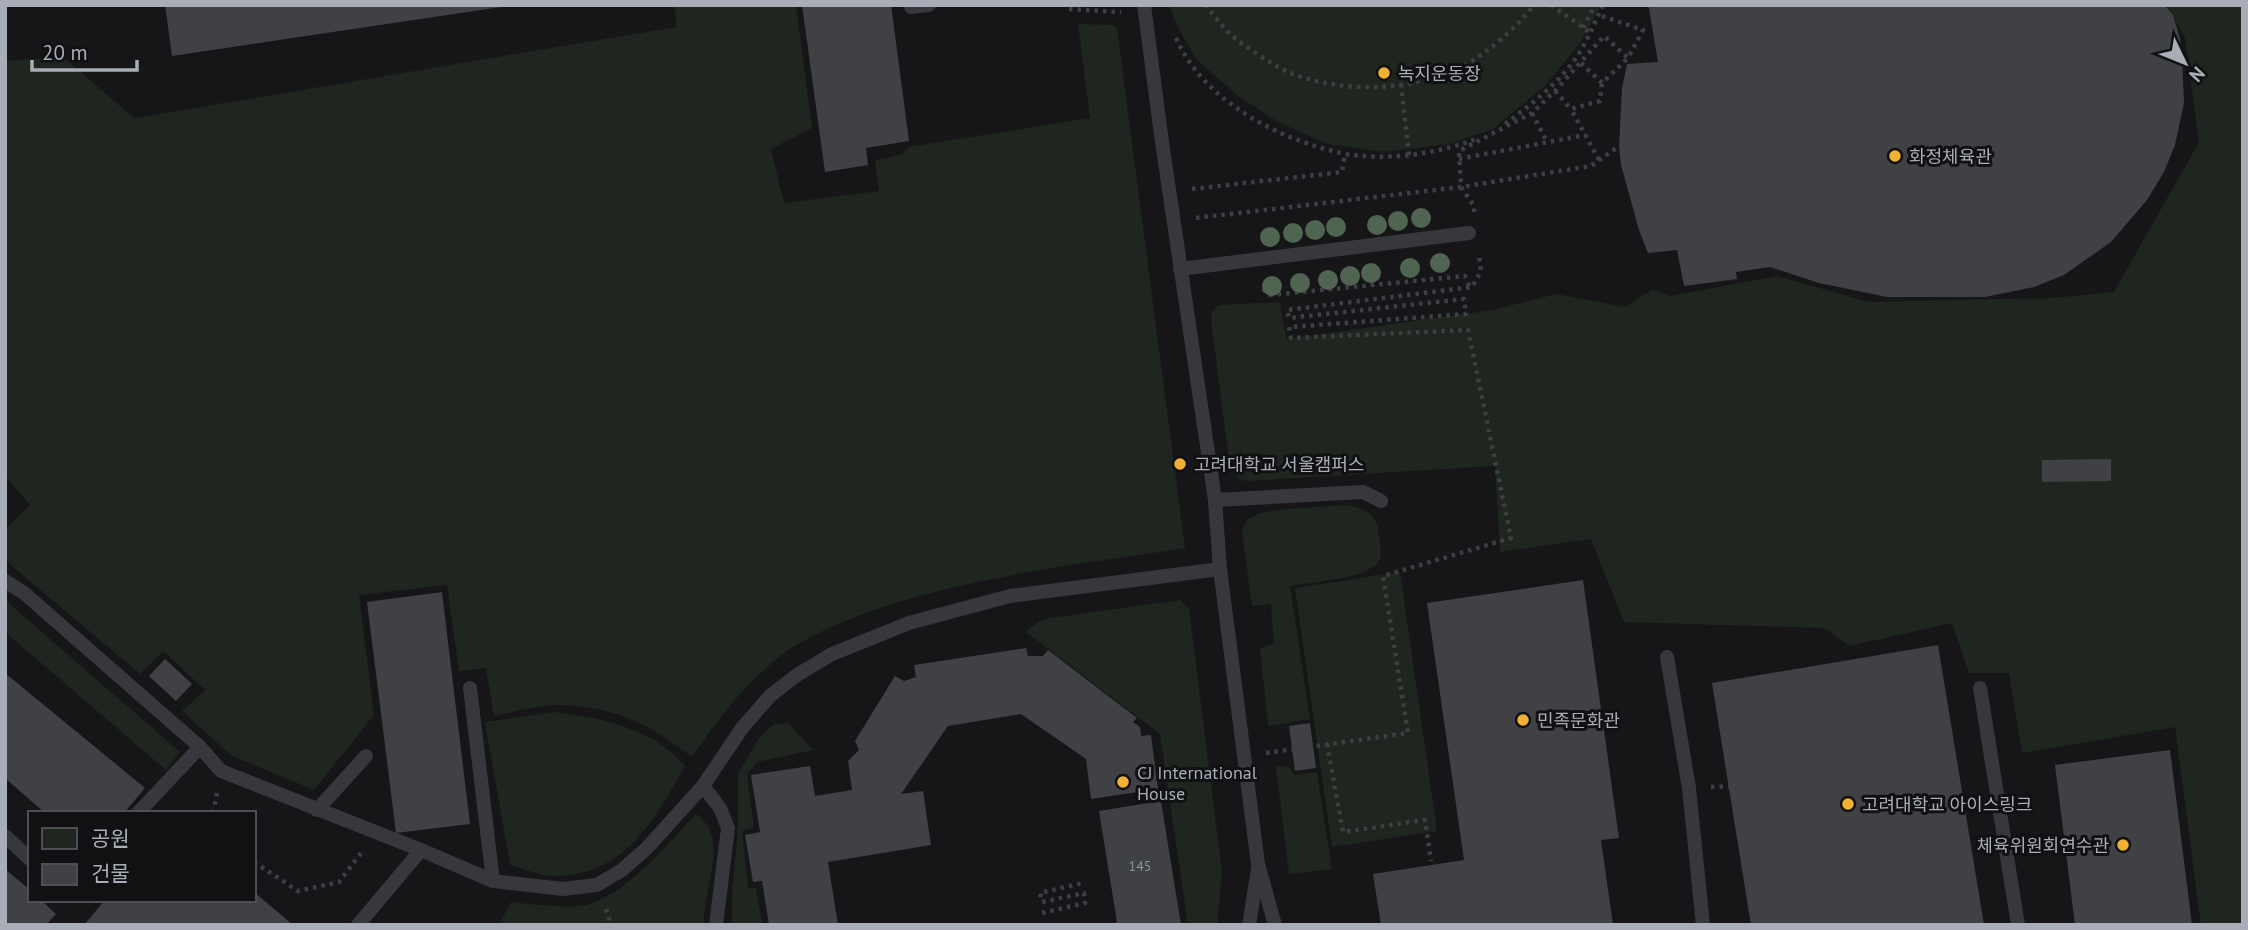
<svg xmlns="http://www.w3.org/2000/svg" width="2248" height="930" font-family="'PT Sans','Noto Sans KR',sans-serif">
<style>
.green{fill:#1e261f}
.building{fill:#404145}
.lines{fill:none;stroke-linecap:round;stroke-linejoin:round}
.path{stroke:#3d3f44;stroke-width:4.5;stroke-dasharray:3.5 5;stroke-linecap:butt}
.service{stroke:#37383d;stroke-width:14}
.tree{fill:#506452}
.poi-dot{fill:#f2b134;stroke:#111113;stroke-width:2.5}
.labels{text-anchor:middle;dominant-baseline:central;stroke-width:6;stroke-linejoin:round;paint-order:stroke}
.number-label{font-size:14px;fill:#8e929b}
.poi-label{font-size:18px;fill:#a8adb8;stroke:#111113;text-anchor:start}
</style>
<rect width="100%" height="100%" fill="#161618"/>
<path class="green" d="M674,5H796L812,128L771,149L784,203L879,191L875,160L900,155L909,147L1090,118L1078,24L1113,25L1117,28L1185,548C1078,565 966,576 863,614C837,624 811,635 787,651C748,680 719,717 692,757C647,723 615,706 558,705C537,705 514,712 494,716L486,668L459,671L447,585L359,595L374,715L314,790L232,756L182,711L205,690L163,651L140,674L5,560V530L30,505L5,476V61L63,57L134,118L677,27Z
M1169,5H1601L1580,43L1545,86L1493,129L1448,144L1383,152L1327,144L1278,122L1238,96L1196,59L1177,26Z
M2167,5H2243V925H2201L2175,727L2022,753L2009,673H1969L1952,623L1849,646L1824,628L1624,622L1591,539L1500,552L1495,466L1246,481L1239,479L1230,468L1211,320L1212,311L1219,305L1280,302L1286,339L1493,310L1556,294L1625,307L1653,289L1670,296L1777,276L1869,302L2051,298L2114,292L2199,142L2185,38Z
M1345,505C1359,507 1376,512 1378,529C1378,537 1382,548 1381,556C1378,579 1309,582 1290,586L1310,719L1268,726L1260,648L1274,644L1271,604L1252,606L1242,532C1243,527 1245,521 1250,518C1264,508 1325,507 1345,505Z
M1400,572L1437,831L1332,847L1295,588Z
M5,600L180,752L166,770L5,632Z
M1180,600L1189,608L1222,872L1217,925H1188L1160,734L1026,632L1039,621L1051,618Z
M555,712C601,718 653,728 685,766C654,819 627,874 557,876C543,877 525,869 510,865L485,722Z
M788,723L813,750L757,762L747,774L754,828L742,831L748,888H756L762,925H732V898L738,826V774L759,738L774,724Z
M1288,766L1295,775L1317,772L1332,869L1289,874L1276,767Z
M696,814C731,837 702,891 704,925H499L511,902C530,904 577,910 593,903C634,886 666,846 696,814Z"/>
<path class="building" d="M165,5H501V7L172,56Z
M802,5H891L909,141L866,148L868,165L825,172Z
M1646,5H2165L2173,15L2180,38L2182,57L2184,103L2175,145L2164,172L2147,200L2111,242L2064,275L2034,287L1985,297H1887L1819,283L1770,267L1736,272L1737,279L1684,286L1677,250L1648,253L1639,230L1621,165L1619,146L1622,88L1627,64L1658,62L1649,8Z
M2111,459V481L2042,482V460Z
M1583,580L1619,838L1601,840L1613,925H1381L1373,874L1464,860L1427,603Z
M442,592L470,824L396,833L367,602Z
M1938,645L1984,925H1751L1712,683Z
M1026,648L1028,656H1043L1048,650L1137,718L1133,722L1140,727L1141,736L1151,735L1158,789L1091,799L1086,759L1021,714L948,726L901,794L923,791L931,845L828,862L838,925H769L762,881L753,882L745,835L760,832L751,775L810,766L815,796L852,790L848,761L859,750L855,741L895,676L904,681L916,677L914,665Z
M165,659L192,684L176,701L149,676Z
M5,673L145,788L124,813H45L5,778Z
M1310,723L1316,768L1295,771L1289,726Z
M2170,750L2192,925H2075L2055,765Z
M1161,801L1181,925H1108L1117,922L1099,811Z
M5,869L30,890V900H41L56,914L46,925H5Z
M254,892L293,925H84L105,900H254Z"/>
<g class="lines">
<path class="path" d="M1205,5C1213,14 1221,25 1230,34C1241,44 1274,66 1288,72C1342,94 1413,92 1465,65C1488,53 1519,25 1534,5
M1551,5L1591,33
M1069,9L1121,12
M1583,28L1595,5
M1176,38C1204,102 1280,140 1345,154
M1581,63L1602,83L1628,58
M1401,84L1409,155
M1555,91L1571,109
M1532,113L1547,142
M1505,124C1532,104 1559,83 1578,55C1588,39 1595,22 1603,5
M1459,159L1585,135
M1599,160L1571,109L1600,101L1602,83
M1192,189L1342,172L1345,154C1391,161 1436,154 1479,138
M1474,212V206L1461,187L1459,151L1532,113L1555,91L1604,36L1628,58L1643,30L1599,15
M1196,218L1461,187L1591,166L1619,146
M1263,289L1270,295L1465,276L1470,288
M1327,744L1343,832L1425,820L1431,861
M1266,753L1408,733L1383,576L1511,538L1468,330L1291,338L1289,327L1466,314L1464,299L1289,318L1287,310L1472,287L1481,271L1479,255
M1711,787L1735,786
M213,813L217,793
M254,862L298,891L339,882L361,853
M606,909L611,925
M1042,913L1085,903L1084,893L1042,902L1040,893L1083,883"/>
<path class="service" d="M1144,5L1162,142L1215,500L1220,569L1258,864L1275,925
M911,7L929,5
M1180,269L1469,233
M1215,500L1363,492L1381,501
M5,581L24,593L200,747L221,771L421,850L493,881L563,889L597,885L622,870L647,848L703,786L742,728L771,695L797,675L832,654L909,623L1010,596L1220,569
M1667,657L1689,788L1703,925
M470,688L493,881
M1980,688L2018,925
M703,786L720,808L728,828L716,925
M317,810L366,756
M138,813L200,747
M5,836L30,859
M358,925L421,850
M1249,925L1258,869"/>
</g>
<g class="tree">
<circle cx="1421" cy="218" r="10"/>
<circle cx="1398" cy="221" r="10"/>
<circle cx="1377" cy="225" r="10"/>
<circle cx="1336" cy="227" r="10"/>
<circle cx="1315" cy="230" r="10"/>
<circle cx="1293" cy="233" r="10"/>
<circle cx="1270" cy="237" r="10"/>
<circle cx="1440" cy="263" r="10"/>
<circle cx="1410" cy="268" r="10"/>
<circle cx="1371" cy="273" r="10"/>
<circle cx="1350" cy="276" r="10"/>
<circle cx="1328" cy="280" r="10"/>
<circle cx="1300" cy="283" r="10"/>
<circle cx="1272" cy="286" r="10"/>
</g>
<g class="poi-dot">
<circle cx="1384" cy="73" r="7"/>
<circle cx="1895" cy="156" r="7"/>
<circle cx="1180" cy="464" r="7"/>
<circle cx="1523" cy="720" r="7"/>
<circle cx="1123" cy="782" r="7"/>
<circle cx="1848" cy="804" r="7"/>
<circle cx="2123" cy="845" r="7"/>
</g>
<g class="labels">
<g class="number-label">
<text x="1140" y="866">145</text>
</g>
<g class="poi-label">
<text x="1398" y="73">녹지운동장</text>
<text x="1909" y="156">화정체육관</text>
<text x="1194" y="464">고려대학교 서울캠퍼스</text>
<text x="1537" y="720">민족문화관</text>
<text x="1137" y="772">CJ International<tspan x="1137" dy="21">House</tspan></text>
<text x="1862" y="804">고려대학교 아이스링크</text>
<text x="2109" y="845" text-anchor="end">체육위원회연수관</text>
</g>
</g>
<rect width="2248" height="930" fill="none" stroke="#a8adb8" stroke-width="14"/>
<rect x="28" y="811" width="228" height="91" fill="#111113" stroke="#4d4f55" stroke-width="2"/>
<rect x="42" y="828" width="35" height="21" fill="#1e261f" stroke="#4d4f55" stroke-width="2"/>
<text x="91" y="846" font-size="21" fill="#a8adb8">공원</text>
<rect x="42" y="864" width="35" height="21" fill="#404145" stroke="#4d4f55" stroke-width="2"/>
<text x="91" y="881" font-size="21" fill="#a8adb8">건물</text>
<g transform="translate(2185 63) rotate(133)" stroke="#111113" stroke-width="5" paint-order="stroke">
<path d="M0-5L12 26L0 18L-12 26Z" fill="#a8adb8"/>
<text y="-10" font-size="19" font-weight="bold" text-anchor="middle" fill="#a8adb8">N</text>
</g>
<path d="M32 60v10h105v-10" fill="none" stroke="#a8adb8" stroke-width="3.5"/>
<text x="42" y="60" font-size="21" fill="#a8adb8" stroke="#111113" stroke-width="5" paint-order="stroke">20 m</text>
</svg>
